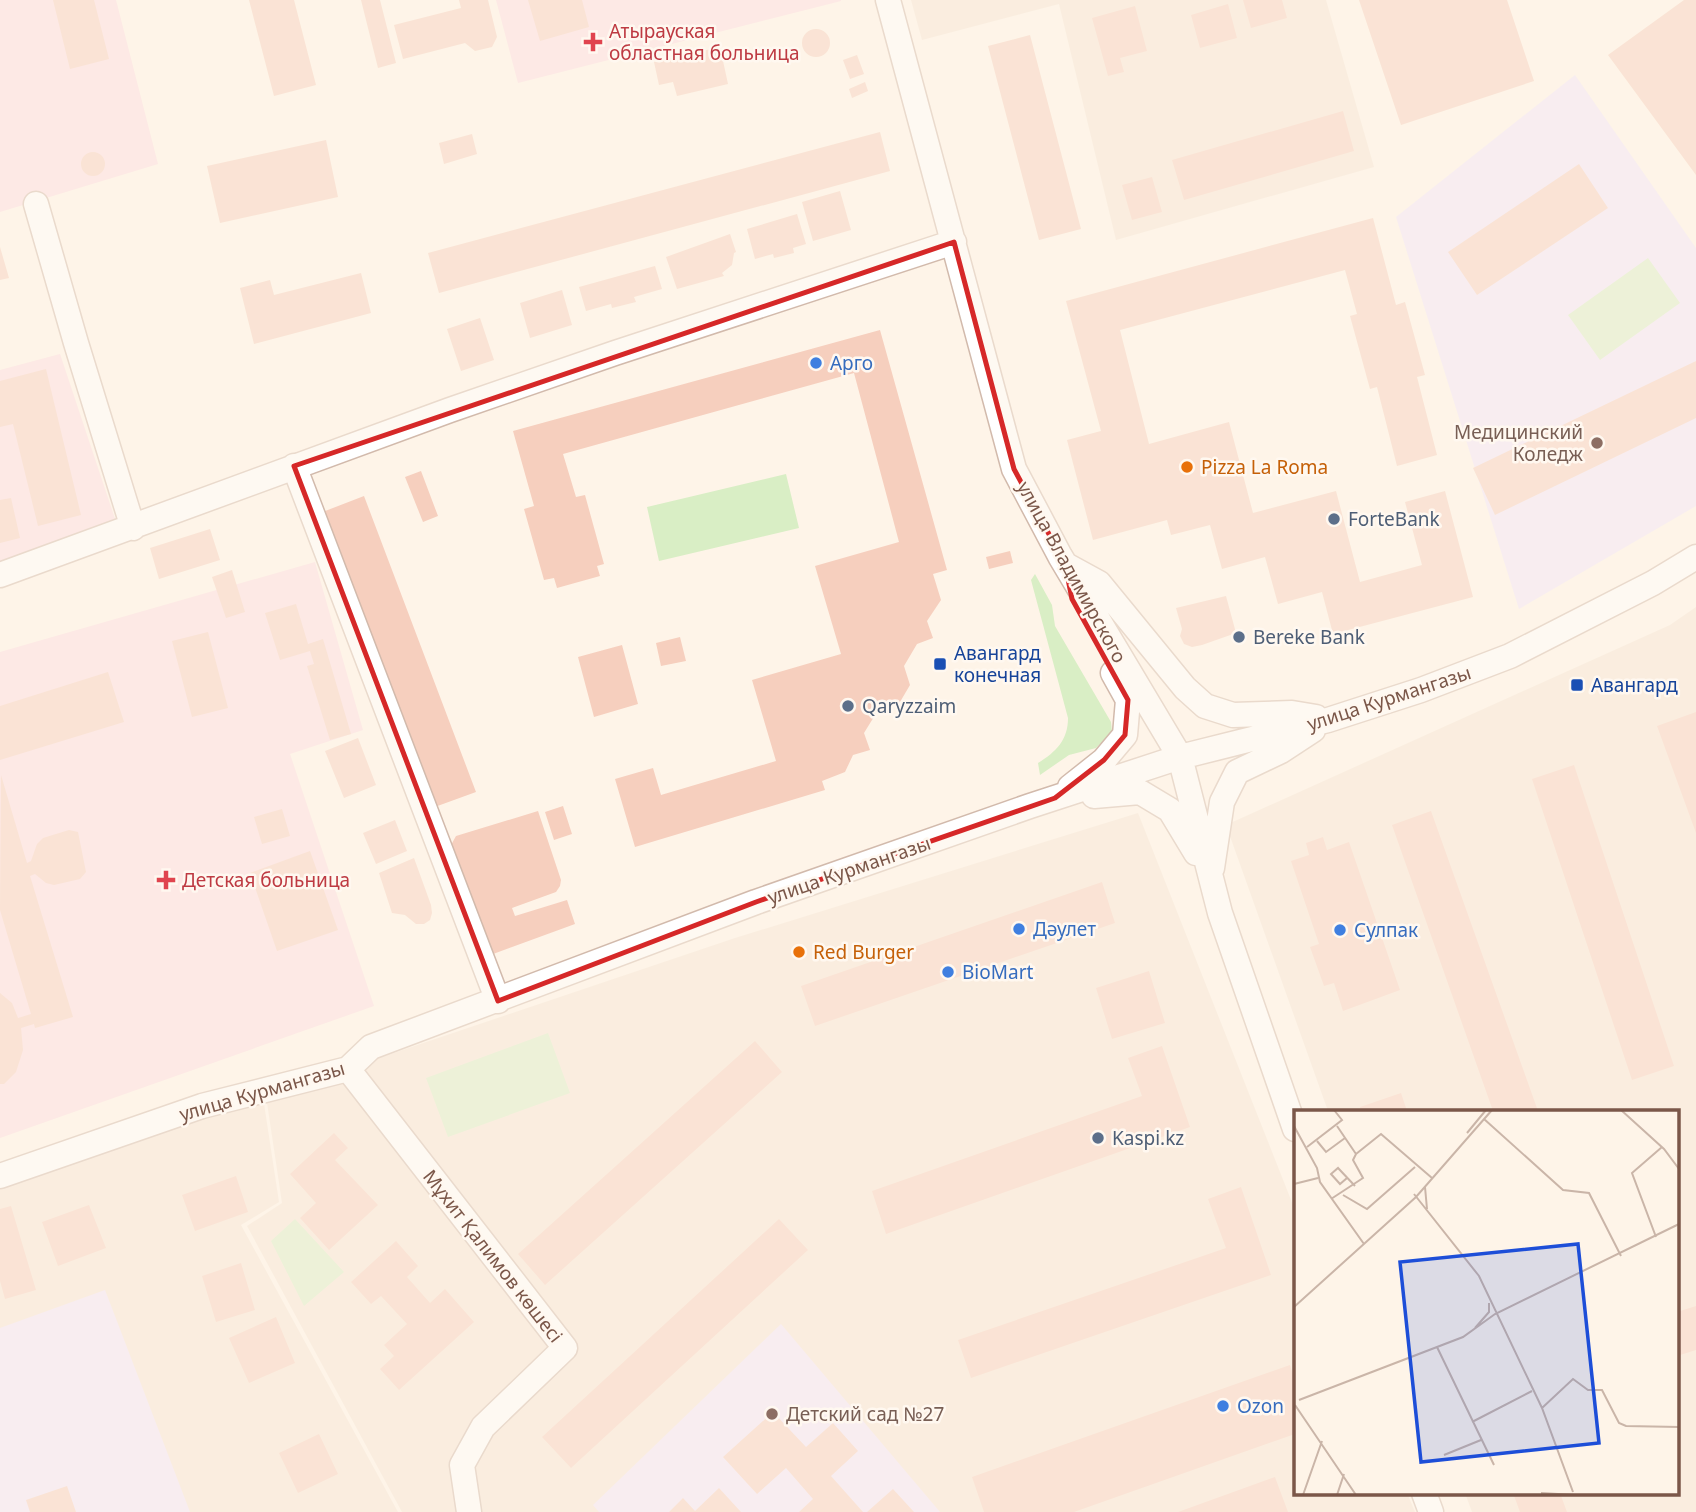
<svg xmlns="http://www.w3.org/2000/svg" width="1696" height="1512" font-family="'Noto Sans',sans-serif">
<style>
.residential{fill:#f6e5d6}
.education{fill:#f1e5fb}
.medical{fill:#fddbe2}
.green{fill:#d9eec5}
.building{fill:#f6cfbe}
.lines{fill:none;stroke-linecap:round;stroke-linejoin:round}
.minor-casing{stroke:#d2baac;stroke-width:27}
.minor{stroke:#fff;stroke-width:24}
.marked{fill:none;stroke:#d62828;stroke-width:5;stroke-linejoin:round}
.health-dot{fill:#e0444e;stroke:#fff8f0;stroke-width:2.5}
.shop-dot{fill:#3f7fe0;stroke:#fff8f0;stroke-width:2.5}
.education-dot{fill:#8d6e63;stroke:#fff8f0;stroke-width:2.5}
.food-dot{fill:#e8710a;stroke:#fff8f0;stroke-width:2.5}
.service-dot{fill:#5c6f8a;stroke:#fff8f0;stroke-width:2.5}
.transit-dot{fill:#1a4fb4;stroke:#fff8f0;stroke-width:2.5}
.labels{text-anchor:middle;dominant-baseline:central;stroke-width:5;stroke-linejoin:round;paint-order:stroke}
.health-label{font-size:19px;fill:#be3a42;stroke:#fff8f0;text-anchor:start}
.shop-label{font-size:19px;fill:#366cbe;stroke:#fff8f0;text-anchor:start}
.education-label{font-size:19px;fill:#785e54;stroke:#fff8f0;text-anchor:end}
.food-label{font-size:19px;fill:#c56008;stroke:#fff8f0;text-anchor:start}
.service-label{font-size:19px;fill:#4e5e75;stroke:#fff8f0;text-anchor:start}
.street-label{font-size:19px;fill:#7b5749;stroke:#fff8f0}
.transit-label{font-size:19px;fill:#164399;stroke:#fff8f0;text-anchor:start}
.inset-road{fill:none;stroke:#cab5a8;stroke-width:2}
.view{fill:#1d4ed8;fill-opacity:0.15;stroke:#1d4ed8;stroke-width:3.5}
.inset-edge{fill:none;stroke:#7b5749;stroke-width:3.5}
</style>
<rect width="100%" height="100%" fill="#fef4e8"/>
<path class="residential" d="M911,0H1326L1374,167L1116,240L1059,4L922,40Z
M1696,607V1512H1472L1465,1493H1677V1111H1328L1226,825L1670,625Z
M1138,813L1295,1210V1493H1407L1415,1512H402L247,1226L282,1203L266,1096L735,938Z
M263,1097L279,1202L241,1225L398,1512H0V1186Z"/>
<path class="education" d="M1575,75L1696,248V506L1519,609L1396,217Z
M105,1290L190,1512H0V1328Z
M781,1324L940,1512H599L593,1505Z"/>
<path class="medical" d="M0,0H116L158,164L0,212Z
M496,0H841V1L518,83Z
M60,354L123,543L0,587V370Z
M315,562L363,730L290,754L374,1006L0,1138V652Z"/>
<path class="green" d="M1648,258L1680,303L1600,360L1568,315Z
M786,474L799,528L659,561L647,507Z
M1035,574L1052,605L1055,626L1111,722L1112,732L1096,748L1069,755L1040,775L1038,763C1056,752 1068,740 1068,718L1031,580Z
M548,1033L570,1093L448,1137L426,1078Z
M295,1219L344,1272L304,1306L271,1241Z"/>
<path class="building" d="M53,0H94L109,59L70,69Z
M249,0H294L316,85L274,96Z
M361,0H380L396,63L378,68Z
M459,0H488L497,37L492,47L475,51L465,43L403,59L394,25L461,8Z
M528,0H582L589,27L540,41Z
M1243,0H1282L1287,18L1251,28Z
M1359,0H1507L1534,81L1401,125Z
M1684,0H1696V175L1608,55Z
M1228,4L1237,38L1200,48L1191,15Z
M1135,6L1147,51L1120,58L1124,72L1108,76L1092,18Z
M802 43a14 14 0 1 1 28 0a14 14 0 1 1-28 0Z
M1030,35L1081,229L1039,240L988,46Z
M720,47L728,84L677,96L673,82L659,85L654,62Z
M857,55L864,74L850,79L843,60Z
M865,82L868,91L852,98L849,89Z
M1343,111L1354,151L1184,200L1172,160Z
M880,132L890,171L439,293L428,253Z
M472,134L477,154L444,164L439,143Z
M326,140L338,197L220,223L207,166Z
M81 164a12 12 0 1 1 24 0a12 12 0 1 1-24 0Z
M1579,164L1608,208L1477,295L1448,252Z
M1152,177L1162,212L1132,220L1122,185Z
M840,191L851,230L813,241L802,202Z
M797,214L806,244L793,248L794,253L774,258L773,254L755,259L747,229Z
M1373,218L1396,305L1405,302L1425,375L1417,377L1437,455L1397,466L1377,387L1370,389L1350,316L1357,314L1345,270L1120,330L1149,444L1229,422L1253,513L1336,491L1360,582L1422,565L1405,502L1445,491L1473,597L1333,634L1322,592L1278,604L1265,557L1222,569L1210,525L1171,535L1167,520L1093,540L1067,440L1101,431L1066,301Z
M730,234L736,252L734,253L732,265L722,273L724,276L677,289L666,257Z
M0,247L9,278L0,280Z
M655,266L662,289L634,297L636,302L612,308L611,304L586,311L579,287Z
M361,273L371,313L254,344L240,288L270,280L274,295Z
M562,290L572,325L530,338L520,303Z
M480,318L494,360L461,371L447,329Z
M880,330L947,570L933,574L941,600L927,621L933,638L917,644L904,666L910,685L900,702L880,707L864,733L870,750L853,755L845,772L822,781L825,790L635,847L615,779L653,768L661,795L776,761L752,680L841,654L815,566L899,542L854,373L563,454L576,497L585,495L604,564L597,566L600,576L557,588L554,578L544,580L524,509L534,506L513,431Z
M1696,361V418L1495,515L1473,468Z
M46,369L81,515L38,526L13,424L0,427V381Z
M421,471L438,516L423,522L405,477Z
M364,496L476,792L432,808L320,513Z
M11,498L20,538L0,543V500Z
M210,529L220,560L159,579L150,548Z
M1010,551L1013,563L989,569L986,557Z
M232,570L245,612L226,618L212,577Z
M1226,596L1236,633L1202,645L1192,647L1184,644L1180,636L1182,629L1176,608Z
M296,604L308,644L323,639L351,734L330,740L307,666L314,664L310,651L280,660L265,613Z
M208,632L228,708L192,717L172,641Z
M680,637L686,661L661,666L656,643Z
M622,645L638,704L594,717L578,657Z
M108,672L124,722L0,760V706Z
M1696,712V833L1657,726Z
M358,738L376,785L344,798L325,751Z
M1574,765L1674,1066L1632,1080L1532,779Z
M1,775L27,863L31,861L37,844L43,838L69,830L78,832L86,872L80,879L54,885L46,883L35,874L30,876L73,1017L35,1028L34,1024L21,1028L23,1050L16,1072L4,1084H0V993L12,1003L18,1018L31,1014L0,910Z
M563,806L572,834L554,840L545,812Z
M282,809L290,836L262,844L254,817Z
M538,811L561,880L560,886L556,892L512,908L515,916L567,900L575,924L485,957L446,854L456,836Z
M1431,811L1538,1111H1493L1392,825Z
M395,820L407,851L376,864L363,833Z
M1323,837L1327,850L1349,842L1400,990L1343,1011L1334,983L1324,986L1310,947L1319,944L1291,861L1309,855L1306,843Z
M310,851L338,930L277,951L250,873Z
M414,858L431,905L432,913L430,920L424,924H416L405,915L392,913L379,873Z
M1102,882L1115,923L815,1026L801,986Z
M1149,971L1165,1023L1112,1039L1096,988Z
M755,1041L782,1072L545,1285L518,1254Z
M1162,1046L1190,1127L886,1234L872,1191L1142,1096L1128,1058Z
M1401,1093L1407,1111H1361L1360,1107Z
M334,1133L348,1148L335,1160L378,1205L329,1250L300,1218L316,1203L290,1174Z
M236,1176L248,1212L195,1231L182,1195Z
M1241,1187L1271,1275L971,1378L958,1340L1226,1248L1208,1199Z
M89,1205L106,1248L58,1266L42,1222Z
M11,1206L36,1290L5,1299L0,1281V1209Z
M779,1219L808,1250L571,1468L542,1437Z
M396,1241L418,1266L407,1277L430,1303L445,1289L474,1322L399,1390L380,1369L394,1356L384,1345L407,1324L381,1296L371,1304L351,1282Z
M241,1263L255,1310L216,1322L202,1276Z
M1696,1306V1350L1677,1356V1312Z
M276,1317L295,1363L249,1383L229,1338Z
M1290,1365L1295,1381V1434L1074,1512H984L972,1477Z
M773,1412L806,1447L833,1423L858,1451L831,1476L863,1512H799L813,1499L786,1468L757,1494L723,1457Z
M319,1434L338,1474L298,1493L279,1453Z
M1275,1477L1288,1512H1178Z
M67,1486L76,1512H30L26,1500Z
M719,1488L741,1512H669L683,1498L695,1511Z
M893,1489L914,1512H867Z
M1513,1493H1560L1567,1512H1520Z"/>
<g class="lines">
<g class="minor-casing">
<path id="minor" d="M888,0L1014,469L1060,556L1180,757L1220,913L1295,1129
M36,204L76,343L133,528
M294,466L498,1001
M1066,565L1099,583L1185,688L1205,706L1233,715L1292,713L1316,717
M0,575L450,410L615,353L954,242
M1070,787L1104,760L1125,735L1128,700L1113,673
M1094,796L1140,792L1170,810L1196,853
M1212,868L1222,802L1237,772L1281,751L1313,730
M348,1069L565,1348L483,1427L462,1465L469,1512
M0,1176L202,1106L348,1069L371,1047L756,902L1030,806L1180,757L1328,720L1421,690L1510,656L1653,583L1696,557
M1424,1493L1431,1512"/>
</g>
<use href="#minor" class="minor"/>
</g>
<path d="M0 0H1696V1512H0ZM954,242L1014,469L1065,564L1072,599L1128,700L1125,735L1104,760L1055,798L756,902L498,1001L294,466Z" fill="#fef4e8" fill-opacity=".55" fill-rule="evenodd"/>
<path class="marked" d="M954,242L1014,469L1065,564L1072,599L1128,700L1125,735L1104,760L1055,798L756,902L498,1001L294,466Z"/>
<g class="health-dot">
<path d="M589.5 31.5h7v7h7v7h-7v7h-7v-7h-7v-7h7z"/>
<path d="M162.5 869.5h7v7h7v7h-7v7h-7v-7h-7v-7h7z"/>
</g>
<g class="shop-dot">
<circle cx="816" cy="363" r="7"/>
<circle cx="1019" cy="929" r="7"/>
<circle cx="1340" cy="930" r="7"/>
<circle cx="948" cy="972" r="7"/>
<circle cx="1223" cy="1406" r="7"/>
</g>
<g class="education-dot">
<circle cx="1597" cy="443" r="7"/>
<circle cx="772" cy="1414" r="7"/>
</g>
<g class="food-dot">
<circle cx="1187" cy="467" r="7"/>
<circle cx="799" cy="952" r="7"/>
</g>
<g class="service-dot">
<circle cx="1334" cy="519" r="7"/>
<circle cx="1239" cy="637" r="7"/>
<circle cx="848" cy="706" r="7"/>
<circle cx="1098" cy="1138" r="7"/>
</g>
<g class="transit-dot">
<rect x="933" y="657" width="14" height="14" rx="3.5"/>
<rect x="1570" y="678" width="14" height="14" rx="3.5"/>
</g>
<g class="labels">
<g class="health-label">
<text x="609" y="31">Атырауская<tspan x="609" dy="22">областная больница</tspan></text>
<text x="182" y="880">Детская больница</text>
</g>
<g class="shop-label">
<text x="830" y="363">Арго</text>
<text x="1033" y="929">Дәулет</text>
<text x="1354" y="930">Сулпак</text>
<text x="962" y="972">BioMart</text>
<text x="1237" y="1406">Ozon</text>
</g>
<g class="education-label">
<text x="1583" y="432">Медицинский<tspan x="1583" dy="22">Коледж</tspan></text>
<text x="786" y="1414" text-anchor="start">Детский сад №27</text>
</g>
<g class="food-label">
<text x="1201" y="467">Pizza La Roma</text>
<text x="813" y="952">Red Burger</text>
</g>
<g class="service-label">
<text x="1348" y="519">ForteBank</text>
<text x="1253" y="637">Bereke Bank</text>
<text x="862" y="706">Qaryzzaim</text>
<text x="1112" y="1138">Kaspi.kz</text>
</g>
<g class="street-label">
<text transform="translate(1072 572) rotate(61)">улица Владимирского</text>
<text transform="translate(1389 698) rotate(-18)">улица Курмангазы</text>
<text transform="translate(849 870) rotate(-19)">улица Курмангазы</text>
<text transform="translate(262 1091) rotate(-16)">улица Курмангазы</text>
<text transform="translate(493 1256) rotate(52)">Мұхит Қалимов көшесі</text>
</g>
<g class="transit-label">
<text x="954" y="653">Авангард<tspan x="954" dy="22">конечная</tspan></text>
<text x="1591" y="685">Авангард</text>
</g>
</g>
<g transform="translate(1294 1110)">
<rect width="385" height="385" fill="#fef4e8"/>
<path class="inset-road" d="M327,0L370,39L385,59M190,9L269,80L295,83L327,146M0,16L23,58L26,72L70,134M173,23L192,0M23,31L32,42L51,28M13,37L48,10L40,0M62,44L87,24L138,68M53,68L46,74L37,64L44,58L61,76M0,74L24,68M131,77L133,99M120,84L185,166L248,298L279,382M49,85L73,99L121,57M37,89L69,68L59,50L62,44L43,16M362,127L338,63L368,37M0,197L122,87L198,0M181,218L195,202V193M143,237L200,355M5,290L169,227L201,204L385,114M1,295L62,385M248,298L279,269L294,280H308L325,313L332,316L385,317M178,312L238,281M150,345L187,330M247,383L281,385M9,385L28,331M43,385L50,364"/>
<path class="view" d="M284,134L305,333L127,352L106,152Z"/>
<rect width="385" height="385" class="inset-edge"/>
</g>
</svg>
